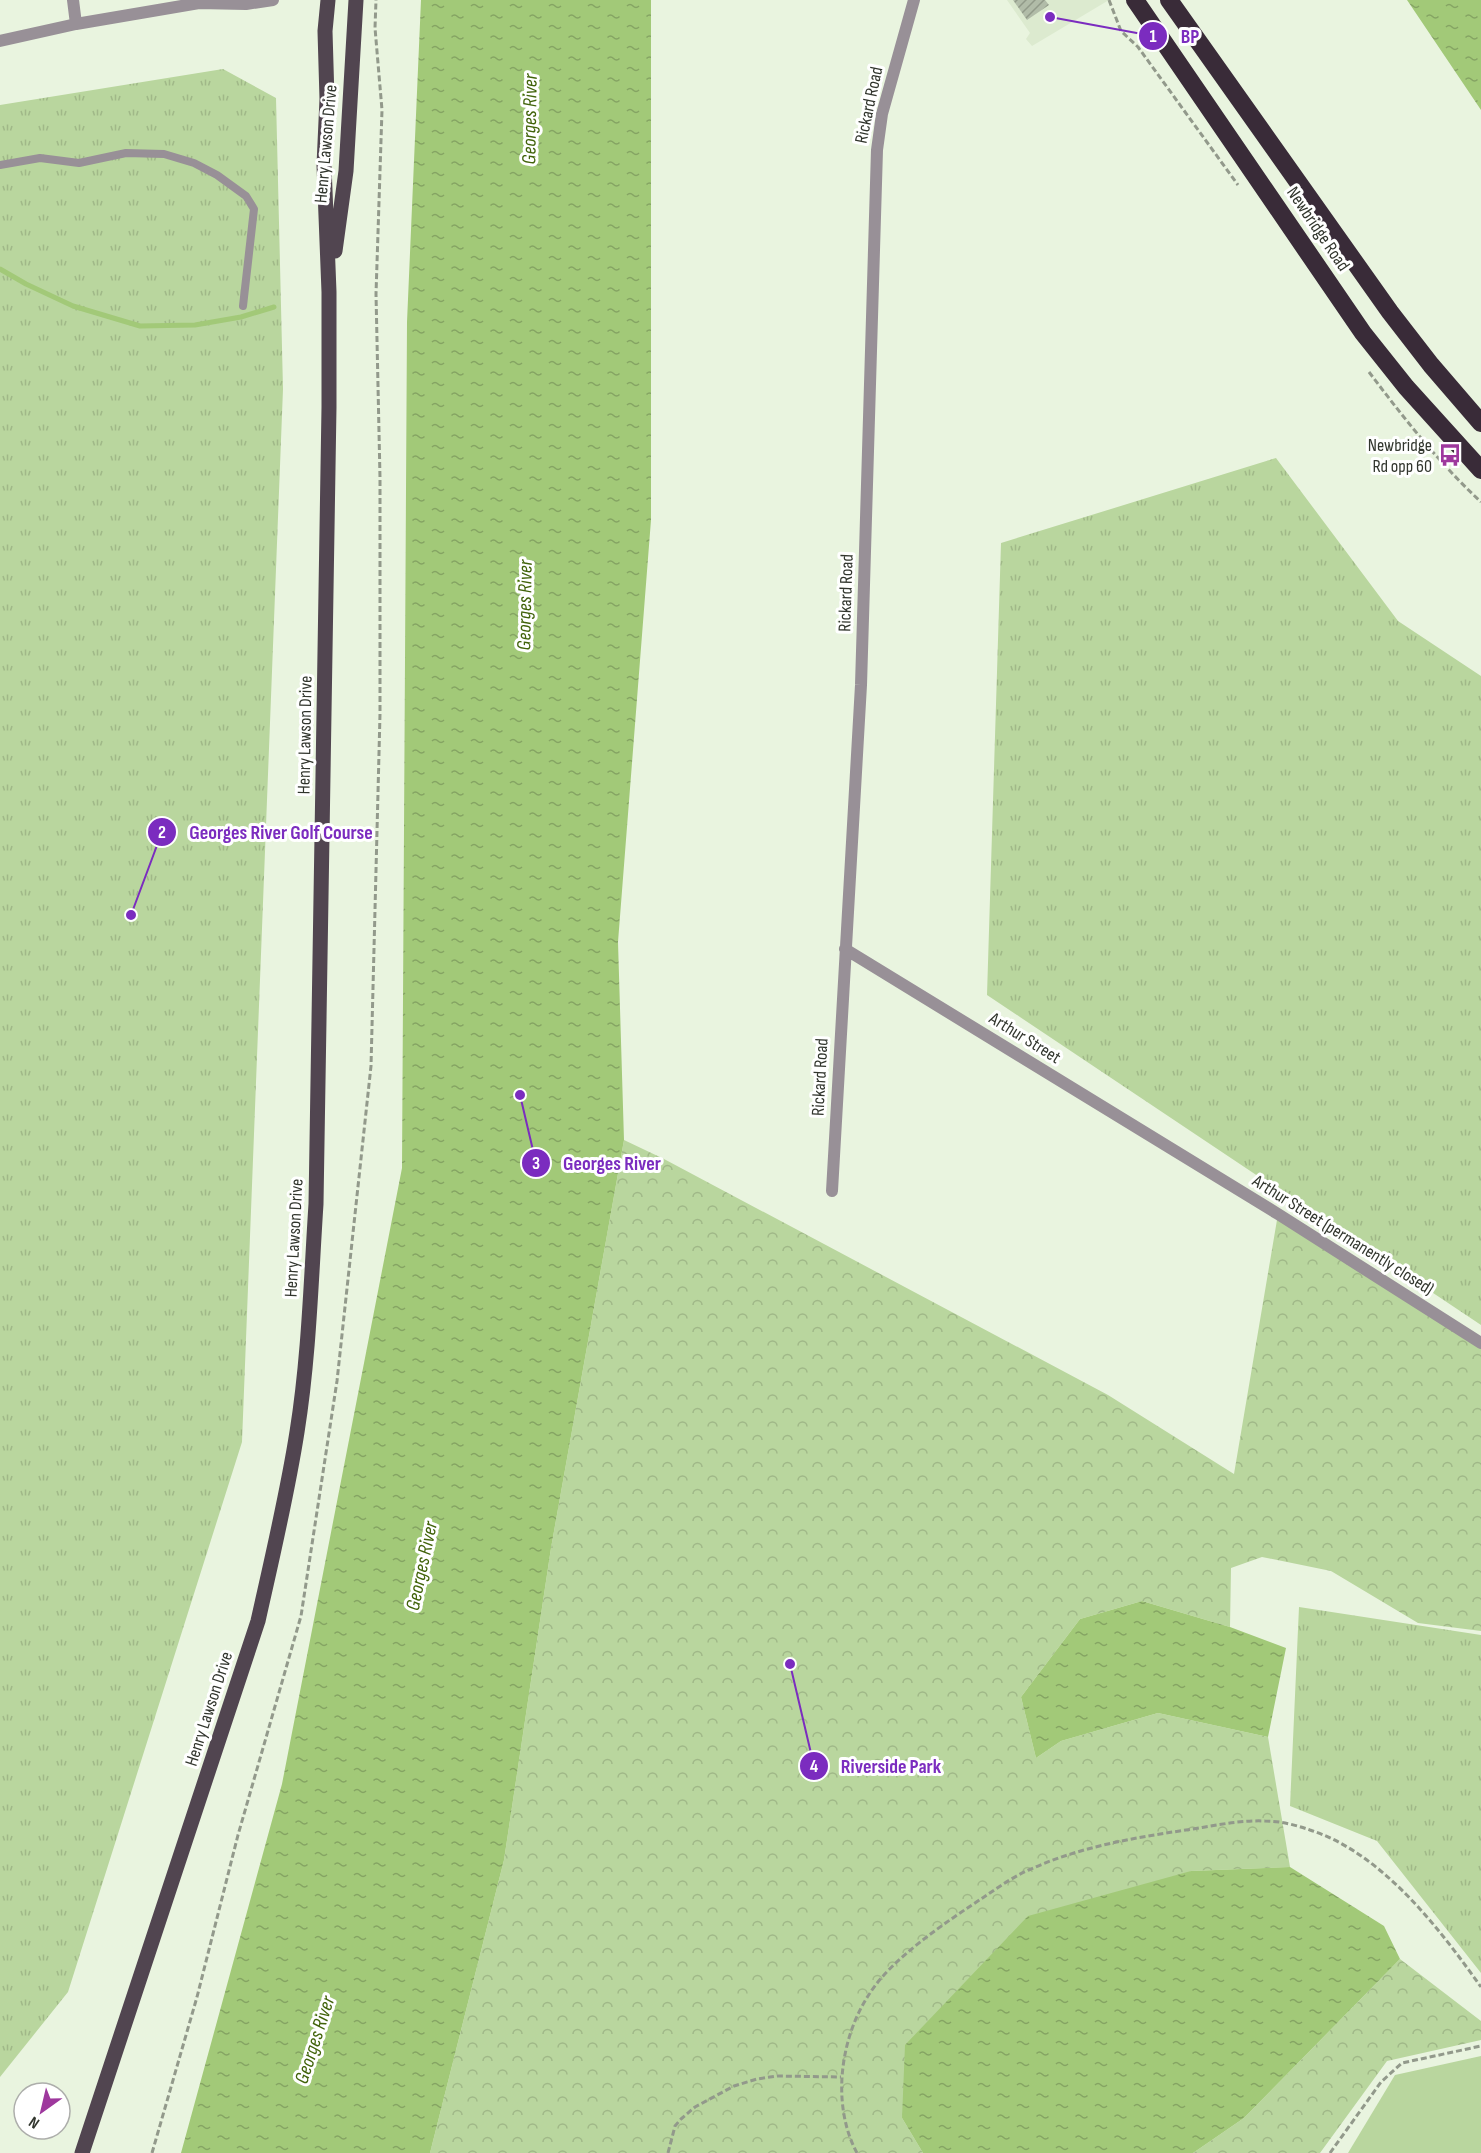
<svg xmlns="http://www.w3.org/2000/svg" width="1481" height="2153" font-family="'Sofia Sans Condensed',sans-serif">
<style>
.built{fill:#dceacf}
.grass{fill:url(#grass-tufts)}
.forest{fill:url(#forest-crowns)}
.park{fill:#b9d69e}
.water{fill:url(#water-ripples)}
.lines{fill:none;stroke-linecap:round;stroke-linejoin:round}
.stream{stroke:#a2c978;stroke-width:5}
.building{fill:url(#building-hatch)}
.path{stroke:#92998b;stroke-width:3;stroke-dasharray:6 3;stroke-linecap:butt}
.lane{stroke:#989097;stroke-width:8}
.street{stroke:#989097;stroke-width:12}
.primary{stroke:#514550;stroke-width:15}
.highway{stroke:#392b38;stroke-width:18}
.labels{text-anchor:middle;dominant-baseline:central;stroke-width:6;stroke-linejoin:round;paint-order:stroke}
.street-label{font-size:18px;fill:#31352d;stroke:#fff}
.poi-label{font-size:18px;fill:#31352d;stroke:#fff;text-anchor:end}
.water-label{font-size:20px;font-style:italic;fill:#41630a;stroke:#fff}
.leader{fill:none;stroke:#7b2cbf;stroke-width:2}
.callout-dot{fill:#7b2cbf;stroke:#fff;stroke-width:2}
.mark-label{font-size:18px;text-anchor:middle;font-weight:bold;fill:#fff}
.callout-label{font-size:20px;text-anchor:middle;font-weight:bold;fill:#7b2cbf;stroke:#fff;stroke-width:6;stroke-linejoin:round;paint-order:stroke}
</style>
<defs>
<pattern id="grass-tufts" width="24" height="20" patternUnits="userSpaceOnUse" patternTransform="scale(1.5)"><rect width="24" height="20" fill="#b9d69e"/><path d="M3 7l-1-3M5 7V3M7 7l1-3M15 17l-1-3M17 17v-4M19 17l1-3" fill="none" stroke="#a0b888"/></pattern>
<pattern id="forest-crowns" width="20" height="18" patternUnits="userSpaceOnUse" patternTransform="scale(1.5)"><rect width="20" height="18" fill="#b9d69e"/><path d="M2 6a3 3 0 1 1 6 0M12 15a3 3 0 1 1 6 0" fill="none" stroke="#a0b888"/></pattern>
<pattern id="water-ripples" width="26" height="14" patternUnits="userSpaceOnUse" patternTransform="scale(1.5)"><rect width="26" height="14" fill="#a2c978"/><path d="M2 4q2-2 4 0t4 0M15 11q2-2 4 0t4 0" fill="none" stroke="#85a463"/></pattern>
<pattern id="building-hatch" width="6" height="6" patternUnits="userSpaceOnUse" patternTransform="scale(1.5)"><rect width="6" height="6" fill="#b1bca8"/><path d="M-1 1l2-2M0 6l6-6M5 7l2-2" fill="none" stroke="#919a89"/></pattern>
</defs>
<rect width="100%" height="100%" fill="#e9f4df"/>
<path class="built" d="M1007,0H1109L1032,46L1026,39L1030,33Z"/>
<path class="grass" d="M223,69L276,98L283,389L242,1442L68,1992L0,2077V105Z
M1276,458L1398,621L1481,676V1325L987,995L1001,543Z
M1299,1607L1481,1635V1973L1377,1841L1290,1806Z"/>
<path class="forest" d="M624,1140L664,1159L1108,1395L1234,1474L1278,1214L1481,1343V1631L1418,1623L1331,1571L1262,1557L1231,1568L1230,1627L1142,1601L1080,1619L1021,1697L1036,1758L1061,1741L1158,1713L1268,1737L1290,1867L1191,1871L902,2118L923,2153H430L504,1860L551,1548Z
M1400,1959L1481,2021V2040L1387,2061L1320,2153H1193L1244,2118Z"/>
<path class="park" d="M1481,2056V2153H1348L1395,2075Z"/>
<path class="water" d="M421,0H651V520L618,942L624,1140L551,1548L504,1860L430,2153H181L282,1784L402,1168L407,322Z
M1407,0H1481V110Z
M1142,1601L1230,1627L1286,1648L1268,1737L1158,1713L1061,1741L1036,1758L1021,1697L1080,1619Z
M1290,1867L1384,1926L1400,1959L1244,2118L1193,2153H923L902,2118L905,2045L1028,1916L1191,1871Z"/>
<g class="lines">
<path class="stream" d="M0,269L26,284L73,306L140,326L195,325L241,317L274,307"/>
</g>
<path class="building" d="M1013,0H1045L1049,5L1027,20Z"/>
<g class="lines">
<path class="path" d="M1109,0L1121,31L1138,47L1238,185
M1369,372C1403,417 1439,463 1481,502
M152,2153L197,1997L238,1835L301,1616L337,1381L371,1066L380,714V478L376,294L382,110L375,28L376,0
M668,2153L675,2126L681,2119L695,2107L734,2086L757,2079L777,2076L841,2077
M857,2153C831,2105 840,2037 870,1993C892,1958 949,1920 984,1897C999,1887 1014,1876 1031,1869C1082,1846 1138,1837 1193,1829C1217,1825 1241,1820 1265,1821C1280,1821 1296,1825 1310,1830C1382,1853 1439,1928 1481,1987
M1330,2153L1381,2082L1402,2063L1481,2046"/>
<path class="lane" d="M0,165L40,158L79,163L126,153L164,154L194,163L217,175L246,196L254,209L243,306"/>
<path class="street" d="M73,0L76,24
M0,41L76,24L199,3L246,4L273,0
M845,949L1278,1214L1481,1343
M832,1191L861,685L877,150L882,114L914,0"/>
<path class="primary" d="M335,251L346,171L356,0
M82,2153L258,1621C272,1558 287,1496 297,1432C309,1357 311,1280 316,1204L329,407V292L324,165L327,99L325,31L328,0"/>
<path class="highway" d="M1135,0L1363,333L1406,387L1481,470
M1169,0L1390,312L1431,365L1481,423"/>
</g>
<defs>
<g id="bus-bare" transform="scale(1.8)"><path d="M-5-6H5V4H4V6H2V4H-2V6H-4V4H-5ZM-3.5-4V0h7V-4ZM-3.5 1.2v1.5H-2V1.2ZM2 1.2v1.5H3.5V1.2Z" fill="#9e389d" stroke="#fff" stroke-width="2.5" paint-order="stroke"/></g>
</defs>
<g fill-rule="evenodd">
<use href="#bus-bare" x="1450" y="455"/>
</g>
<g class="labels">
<g class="street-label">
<text transform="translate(869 105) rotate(-78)">Rickard Road</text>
<text transform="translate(326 144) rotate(-85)">Henry Lawson Drive</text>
<text transform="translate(1318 229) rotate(56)">Newbridge Road</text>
<text transform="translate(846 593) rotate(-88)">Rickard Road</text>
<text transform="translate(305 735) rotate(-89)">Henry Lawson Drive</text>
<text transform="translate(1025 1038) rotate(32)">Arthur Street</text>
<text transform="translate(820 1077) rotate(-87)">Rickard Road</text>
<text transform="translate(1343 1235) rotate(32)">Arthur Street (permanently closed)</text>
<text transform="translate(294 1238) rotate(-87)">Henry Lawson Drive</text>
<text transform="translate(209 1709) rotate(-72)">Henry Lawson Drive</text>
</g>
<g class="poi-label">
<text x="1432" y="445">Newbridge<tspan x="1432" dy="21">Rd opp 60</tspan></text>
</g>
<g class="water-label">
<text transform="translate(530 119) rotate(-89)">Georges River</text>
<text transform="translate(525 605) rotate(-89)">Georges River</text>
<text transform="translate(422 1566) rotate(-78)">Georges River</text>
<text transform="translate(315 2040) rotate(-72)">Georges River</text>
</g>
</g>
<path class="leader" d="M1050 17L1153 36M131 915L162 832M520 1095L536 1163M790 1664L814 1766"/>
<g class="callout-dot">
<circle cx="1050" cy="17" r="6"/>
<circle cx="131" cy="915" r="6"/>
<circle cx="520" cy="1095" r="6"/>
<circle cx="790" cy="1664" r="6"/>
<circle cx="1153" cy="36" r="15"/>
<circle cx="162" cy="832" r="15"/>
<circle cx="536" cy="1163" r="15"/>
<circle cx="814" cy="1766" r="15"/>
</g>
<g class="mark-label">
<text x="1153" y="42">1</text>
<text x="162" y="838">2</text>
<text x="536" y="1169">3</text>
<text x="814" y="1772">4</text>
</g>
<g class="callout-label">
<text x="1190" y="43">BP</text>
<text x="281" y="839">Georges River Golf Course</text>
<text x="612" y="1170">Georges River</text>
<text x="891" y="1773">Riverside Park</text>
</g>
<g transform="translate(42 2111) rotate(214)"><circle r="28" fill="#ffffff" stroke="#adaeab" stroke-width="1.5"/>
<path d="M0-4.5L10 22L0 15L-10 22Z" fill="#9e389d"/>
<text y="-9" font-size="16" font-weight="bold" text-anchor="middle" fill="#31352d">N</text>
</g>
</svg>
